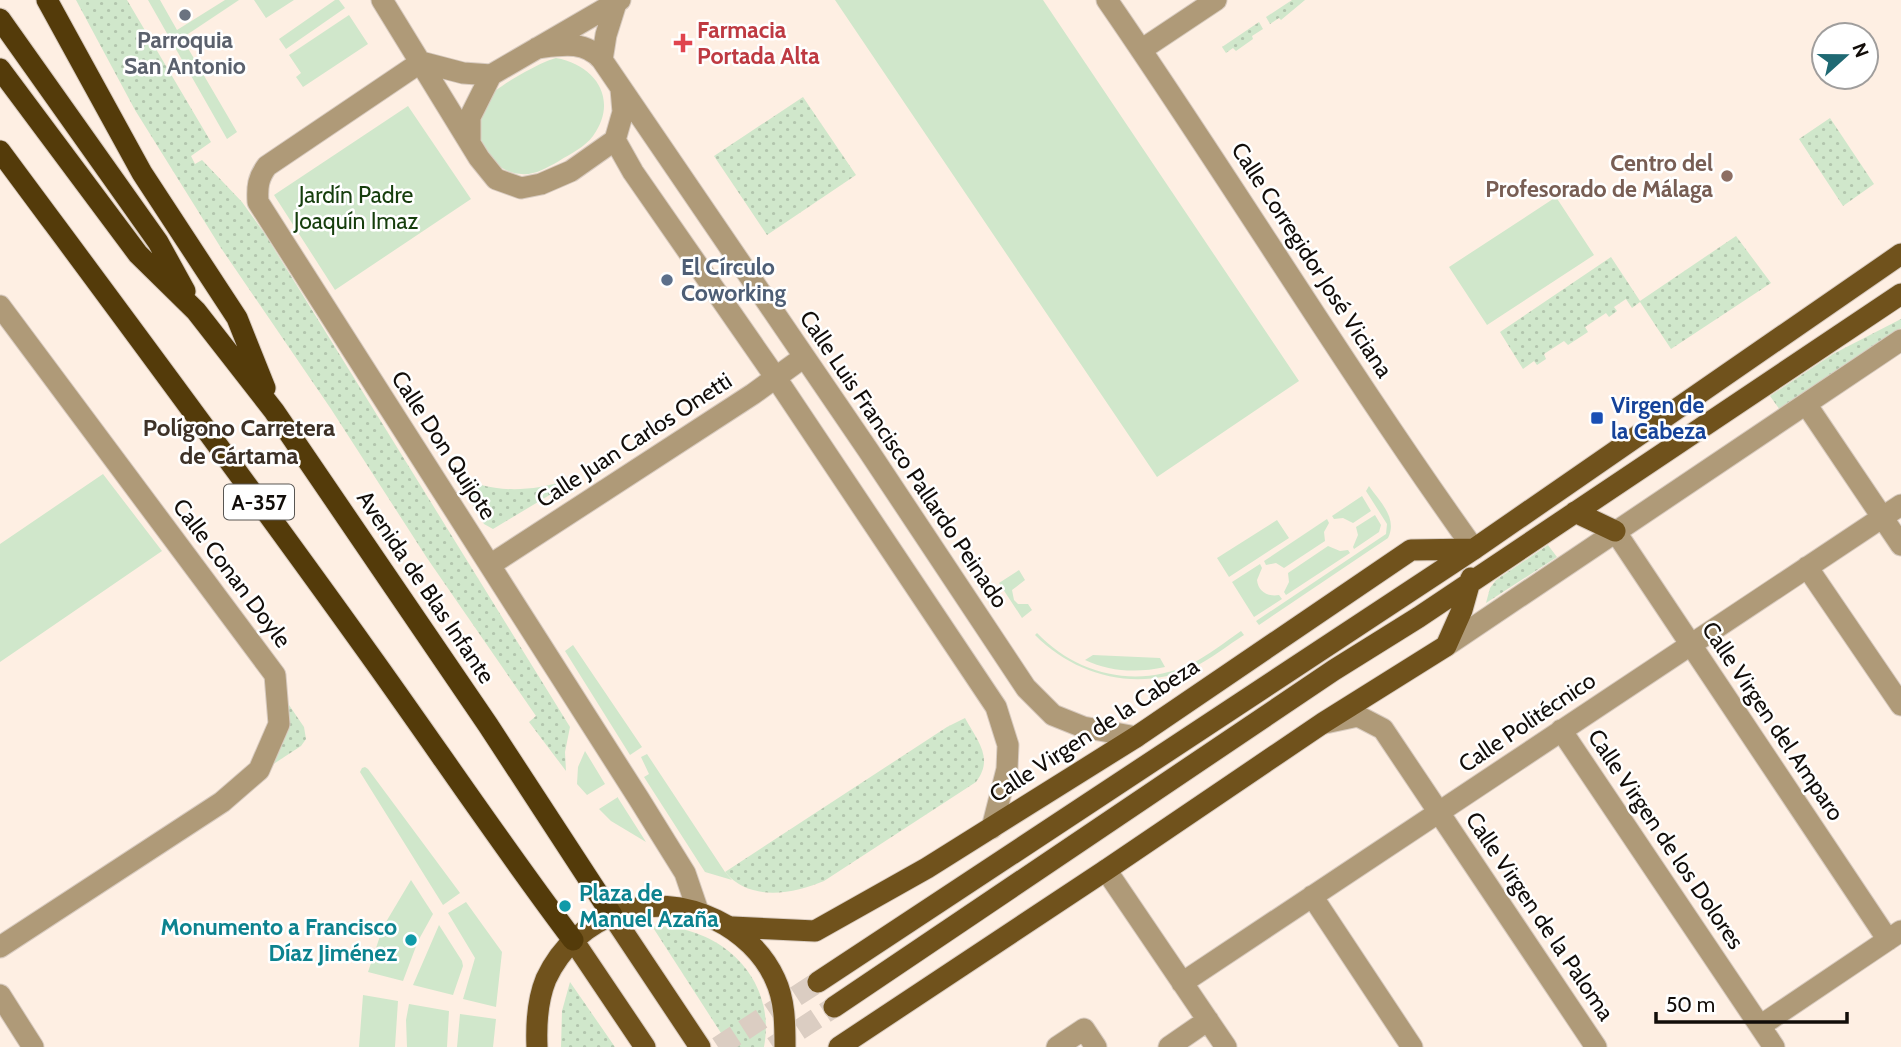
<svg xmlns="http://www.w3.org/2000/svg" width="1901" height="1047" font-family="Cabin,sans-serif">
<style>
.grass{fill:url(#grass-dots)}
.green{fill:#d0e7cb}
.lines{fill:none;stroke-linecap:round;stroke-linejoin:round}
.major-tunnel{stroke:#dbcdc2;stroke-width:21;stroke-dasharray:21 10;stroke-linecap:butt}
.minor-casing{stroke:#d8cbc0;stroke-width:23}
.major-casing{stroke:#d8cbc0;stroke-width:23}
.highway-casing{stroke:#d8cbc0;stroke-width:23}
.minor{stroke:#af9a78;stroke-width:21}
.major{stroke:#70521c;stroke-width:21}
.highway{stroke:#543b0a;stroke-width:21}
.worship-dot{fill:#6b7280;stroke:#fff;stroke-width:2.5}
.health-dot{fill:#e0444e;stroke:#fff;stroke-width:2.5}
.education-dot{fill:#8d6e63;stroke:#fff;stroke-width:2.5}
.service-dot{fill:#5c6f8a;stroke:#fff;stroke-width:2.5}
.transit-dot{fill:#1a4fb4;stroke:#fff;stroke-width:2.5}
.culture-dot{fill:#0f9aa8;stroke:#fff;stroke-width:2.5}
.labels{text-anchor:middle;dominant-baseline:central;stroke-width:5;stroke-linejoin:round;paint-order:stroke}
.shield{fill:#fff;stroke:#595653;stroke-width:2}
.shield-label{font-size:21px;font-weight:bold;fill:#120d09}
.health-label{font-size:23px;font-weight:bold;fill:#be3a42;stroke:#fff;text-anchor:start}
.worship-label{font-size:23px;font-weight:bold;fill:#5b616d;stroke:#fff}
.education-label{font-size:23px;font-weight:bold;fill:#785e54;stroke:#fff;text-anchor:end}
.park-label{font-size:23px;fill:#163e0d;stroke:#fff}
.street-label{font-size:23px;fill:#120d09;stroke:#fff}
.service-label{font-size:23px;font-weight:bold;fill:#4e5e75;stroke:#fff;text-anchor:start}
.transit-label{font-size:23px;font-weight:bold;fill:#164399;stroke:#fff;text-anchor:start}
.culture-label{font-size:23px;font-weight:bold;fill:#0d838f;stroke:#fff;text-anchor:start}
.neighbourhood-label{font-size:24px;font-weight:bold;fill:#3e3228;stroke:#fff}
</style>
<defs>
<pattern id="grass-dots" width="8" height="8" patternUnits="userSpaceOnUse" patternTransform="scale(1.75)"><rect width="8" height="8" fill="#d0e7cb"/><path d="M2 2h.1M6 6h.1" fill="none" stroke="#b2c5ad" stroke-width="1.8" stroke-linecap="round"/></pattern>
</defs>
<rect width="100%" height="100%" fill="#feefe3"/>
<path class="grass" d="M76,0H127L211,142L191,156L195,164L202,160L242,202L265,234L570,727L565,752L566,771L529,722L536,716L427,558L331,409L221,248L135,110Z
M1292,0H1305L1281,20L1279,18L1270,24L1266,17Z
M1259,22L1263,29L1252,36L1253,39L1236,51L1233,48L1226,53L1222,47Z
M803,97L856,175L767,235L714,156Z
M1830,118L1874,184L1843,206L1799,139Z
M1736,236L1771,283L1671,349L1640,302L1632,308L1626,299L1614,307L1617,311L1609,317L1606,313L1585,327L1588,332L1568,345L1564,341L1544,354L1546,359L1537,365L1534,361L1523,369L1500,332L1611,257L1640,301Z
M1901,319V328L1780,410L1770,396L1833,354Z
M453,472C479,489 509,492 540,487C551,485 562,481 573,481L493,529L484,524Z
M1548,545L1557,557L1486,603L1490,588L1496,580Z
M289,705L304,727L306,739L301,746L272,765L287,723Z
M965,718C978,742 994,758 976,782L824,881C793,894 750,902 725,872L947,727Z
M652,926C720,925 777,977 764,1047H730Z
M570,982L615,1047H561L562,1011Z"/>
<path class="green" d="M148,0H160L177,30L225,0H239L182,38L237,132L227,139Z
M254,0H294L266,18Z
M335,0H339L345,8L286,49L279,39Z
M835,0H1043L1299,381L1157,477Z
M349,15L368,44L303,87L296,77L301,73L289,55Z
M556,58C596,65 619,100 593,136C585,147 570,154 559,161C543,170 532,177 514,173C482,165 470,126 487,99C494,88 542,61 556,58Z
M408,106L471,199L335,290L274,195Z
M1556,197L1594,255L1487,325L1449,267Z
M103,474L162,551L0,662V544Z
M1369,486C1380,502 1398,518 1388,538L1259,625L1256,621L1386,534L1387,524L1366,491Z
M1362,496L1371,511L1353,523L1343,518L1334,519L1332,516Z
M1375,515L1381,525L1379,532L1354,549L1353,547L1358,535L1356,527Z
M1327,519L1329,523L1324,532L1325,541L1284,568L1276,563L1266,565L1264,561Z
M1277,520L1289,538L1229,577L1217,558Z
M1328,546L1340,551L1348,550L1350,553L1286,595L1284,592L1289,582L1288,573Z
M1260,564L1262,568L1257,580C1258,591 1267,597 1279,595L1282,599L1254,617L1232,582Z
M1019,570L1025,580L1012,590L1014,600L1018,604H1028L1032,610L1022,618L999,583Z
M1241,631L1244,635C1228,645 1211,659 1194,667C1138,692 1077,677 1035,635L1037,633C1077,675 1137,689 1191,664C1209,655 1225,642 1241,631Z
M573,645L642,747L630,755L565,651Z
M1093,655L1160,658L1165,667C1138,673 1110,672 1085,660Z
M585,751L605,784L587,795L577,784L578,767Z
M647,754L725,872L732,880L705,872L644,777L649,774L641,757Z
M365,767L368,769L460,893L443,905L360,772L362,768Z
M618,797V798L646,842L611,821L599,809Z
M411,880L433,914L418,941L403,981L368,972L383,927Z
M466,902L502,952L496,1007L463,999L475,958L448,913Z
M439,925L462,961L463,966L453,995L413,985Z
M363,995L398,1001L395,1047H359Z
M409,1004L449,1011L447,1047H407L406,1020Z
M460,1014L496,1019L493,1047H457Z"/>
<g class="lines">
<path class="major-tunnel" d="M718,1047L818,982
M773,1047L834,1007"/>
<g class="minor-casing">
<path id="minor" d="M382,0L479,158L496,179L521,188L541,184L571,171L615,140L623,112L621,89
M1107,0C1232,181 1346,370 1474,549
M537,48C561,45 585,40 602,60L868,450L1026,688L1053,715L1083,727L1136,737
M1141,50L1216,0
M602,60L606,35L616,3
M421,62L267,166C258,178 257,187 258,202L639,799L685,873L698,911
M421,62L463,73L491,75
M470,140V117L491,75L620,0
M615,140L633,172L776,378L996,707L1008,745L1007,769L992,828
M0,306L275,675L279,724L259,770L222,802L0,947
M1806,404L1901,545
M1615,531L1888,940
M490,565L753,394L804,357
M1807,567L1901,705
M1446,646L1901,340
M1325,723L1358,716L1383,729L1596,1047
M1561,730L1774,1047
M1106,870L1226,1047
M1312,896L1412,1047
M1182,983L1901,505
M0,995L33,1047
M1760,1026L1901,931
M1057,1047L1084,1029L1096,1047
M1169,1047L1208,1020"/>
</g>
<g class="major-casing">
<path id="major" d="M1575,512L1615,531
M612,915L700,1047
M732,927L815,931L927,868L1136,737L1411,550L1474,549
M573,940L645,1047
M818,982L1474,549L1901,254
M834,1007L1334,670L1419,617L1901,294
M537,1047C536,1024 537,1001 546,979C577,913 652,888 716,920C741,932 764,954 775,979C785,1000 785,1024 785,1047
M839,1047L1106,870L1323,723L1446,646L1462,610L1471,578"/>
</g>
<g class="highway-casing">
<path id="highway" d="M47,0L142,173L237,318L265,388
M0,19L158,242L185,291
M0,69L138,254L196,311L274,411L488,725L612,915
M0,151C123,317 247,483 367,651C436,747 502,846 573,940"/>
</g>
<use href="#minor" class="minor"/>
<use href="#major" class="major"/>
<use href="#highway" class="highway"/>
</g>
<circle class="worship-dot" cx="185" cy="15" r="7"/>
<path class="health-dot" d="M679.5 32.5h7v7h7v7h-7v7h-7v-7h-7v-7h7z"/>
<circle class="education-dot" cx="1727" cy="176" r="7"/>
<circle class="service-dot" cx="667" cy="280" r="7"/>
<rect class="transit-dot" x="1590" y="411" width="14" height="14" rx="3.5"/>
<g class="culture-dot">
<circle cx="565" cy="906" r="7"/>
<circle cx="411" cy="940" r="7"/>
</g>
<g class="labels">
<rect class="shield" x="224" y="484.5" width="70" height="35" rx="5"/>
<g class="shield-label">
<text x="259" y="502">A-357</text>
</g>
<g class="health-label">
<text x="697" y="30">Farmacia<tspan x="697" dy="26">Portada Alta</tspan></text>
</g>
<g class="worship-label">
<text x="185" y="40">Parroquia<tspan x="185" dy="26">San Antonio</tspan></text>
</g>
<g class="education-label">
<text x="1713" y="163">Centro del<tspan x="1713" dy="26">Profesorado de Málaga</tspan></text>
</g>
<g class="park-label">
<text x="356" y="195">Jardín Padre<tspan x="356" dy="26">Joaquín Imaz</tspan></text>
</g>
<g class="street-label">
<text transform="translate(1312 260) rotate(57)">Calle Corregidor José Viciana</text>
<text transform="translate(634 440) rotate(-33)">Calle Juan Carlos Onetti</text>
<text transform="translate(444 445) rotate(57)">Calle Don Quijote</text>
<text transform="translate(904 459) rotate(56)">Calle Luis Francisco Pallardo Peinado</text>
<text transform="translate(232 573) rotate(53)">Calle Conan Doyle</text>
<text transform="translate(426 587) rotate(56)">Avenida de Blas Infante</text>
<text transform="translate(1773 721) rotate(56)">Calle Virgen del Amparo</text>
<text transform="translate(1527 722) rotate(-34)">Calle Politécnico</text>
<text transform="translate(1094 730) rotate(-33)">Calle Virgen de la Cabeza</text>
<text transform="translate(1666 839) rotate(56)">Calle Virgen de los Dolores</text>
<text transform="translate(1540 916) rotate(56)">Calle Virgen de la Paloma</text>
</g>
<g class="service-label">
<text x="681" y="267">El Círculo<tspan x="681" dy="26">Coworking</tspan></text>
</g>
<g class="transit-label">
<text x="1611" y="405">Virgen de<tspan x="1611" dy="26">la Cabeza</tspan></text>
</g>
<g class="culture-label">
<text x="579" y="893">Plaza de<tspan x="579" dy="26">Manuel Azaña</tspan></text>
<text x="397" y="927" text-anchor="end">Monumento a Francisco<tspan x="397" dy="26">Díaz Jiménez</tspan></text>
</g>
<g class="neighbourhood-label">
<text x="239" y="427">Polígono Carretera<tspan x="239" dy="28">de Cártama</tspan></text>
</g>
</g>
<g transform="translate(1845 56) rotate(69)"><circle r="33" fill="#ffffff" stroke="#a09e9d" stroke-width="2"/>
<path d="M0-5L12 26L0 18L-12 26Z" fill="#1f6973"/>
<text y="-10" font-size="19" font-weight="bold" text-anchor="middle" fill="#120d09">N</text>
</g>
<path d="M1656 1012v10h191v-10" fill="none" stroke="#120d09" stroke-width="3.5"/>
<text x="1666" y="1012" font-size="21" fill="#120d09" stroke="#ffffff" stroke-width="5" paint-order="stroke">50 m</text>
</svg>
